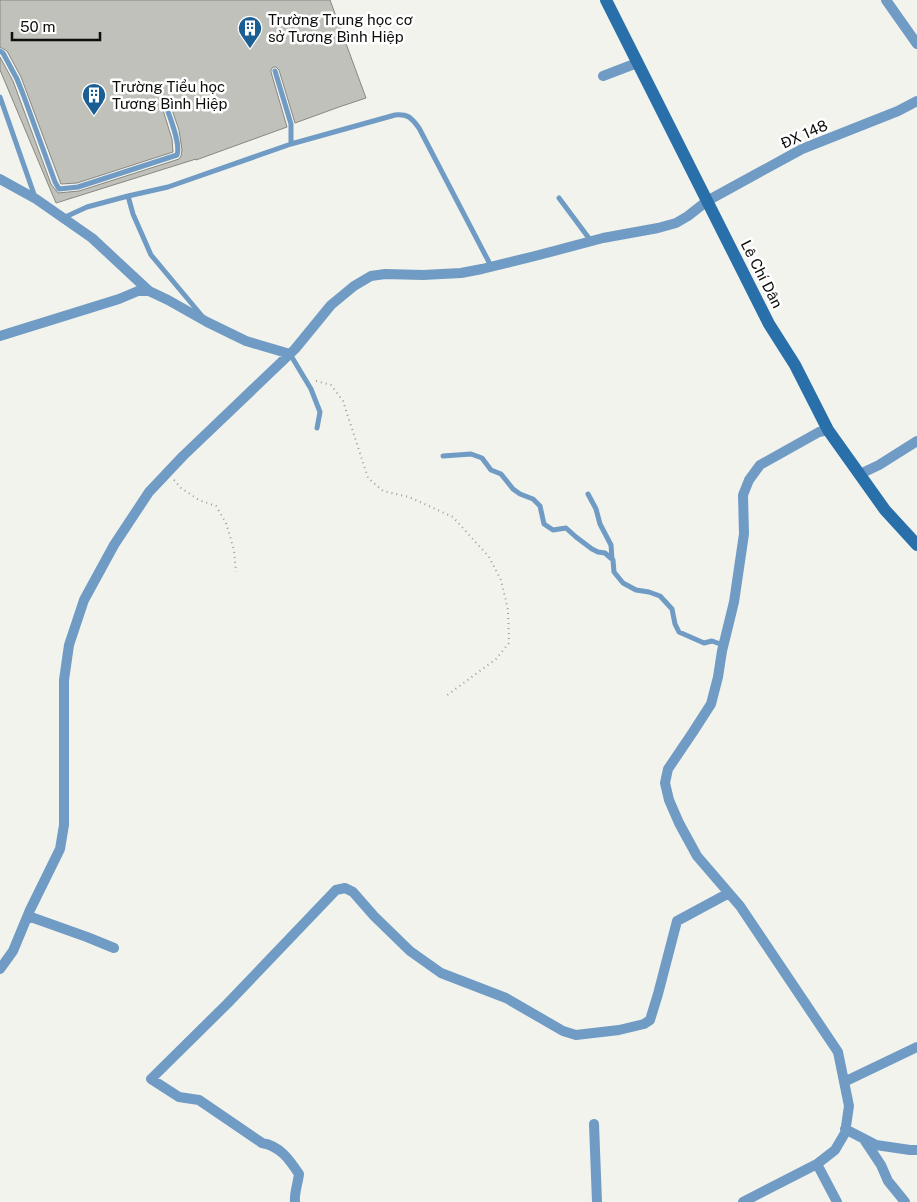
<svg xmlns="http://www.w3.org/2000/svg" width="917" height="1202" font-family="'Public Sans',sans-serif">
<style>
.building{fill:#c0c1ba;stroke:#878882}
.lines{fill:none;stroke-linecap:round;stroke-linejoin:round}
.path{stroke:#9d9e99;stroke-width:2;stroke-dasharray:1 4;stroke-linecap:butt}
.lane{stroke:#709bc4;stroke-width:5}
.street{stroke:#709bc4;stroke-width:10}
.secondary{stroke:#2970ab;stroke-width:12}
.labels{text-anchor:middle;dominant-baseline:central;stroke-width:5;stroke-linejoin:round;paint-order:stroke}
.poi-label{font-size:15px;fill:#0d0d0b;stroke:#fff;text-anchor:start}
.street-label{font-size:15px;fill:#0d0d0b;stroke:#fff}
</style>
<rect width="100%" height="100%" fill="#f2f3ec"/>
<path class="building" d="M0,0H330L366,98L339,107L295,123L279,70L276,67H273L271,70V72L287,127L196,160V159L56,203L0,70V57L13,81L51,184L58,193L79,191L179,159L181,156L182,150L179,130L170,104L167,102H164L162,104V107L172,139L173,152L77,183L61,184L21,77L7,51L0,47Z"/>
<g class="lines">
<path class="path" d="M316,381L331,385L343,401L368,478L383,491L409,497L453,517L489,557L501,580L508,610L509,643L496,659L446,696
M174,480L181,488L199,500L216,506L226,523L234,550L236,572"/>
<path class="lane" d="M0,51L3,53L17,79L23,94L55,182L59,189L78,187L177,155C181,144 170,118 166,106
M0,97L35,197
M291,144L395,115C408,114 411,117 419,128L491,266
M559,198L591,241
M63,218L87,207L128,196
M202,316L151,255L133,214L128,196L168,187L291,144V124L275,71
M290,354L311,389L320,412L317,428
M443,456L471,454L482,458L491,470L501,474L513,489L520,494L533,499L540,506L544,524L553,530L566,528L576,537L592,549L598,552L605,553L613,560L614,572L623,583L636,590L649,592L660,596L672,609L675,624L679,632L704,643L712,641L723,645
M588,494L596,509L600,524L611,545L612,559"/>
<path class="street" d="M886,0L917,44
M603,76L637,63
M0,179L36,199L92,238L149,291
M0,336L119,299L138,291H149L168,300L207,322L246,341L290,354
M860,474L879,465L917,441
M28,916L87,937L114,948
M0,969L13,951L30,910L60,849L64,825V680L69,645L84,600L114,545L149,492L183,456L295,349L331,305L354,286L371,276L385,274L423,275L461,273L482,269L535,256L603,238L658,228L676,223L688,216L707,201L802,149L898,111L917,101
M844,1082L917,1047
M594,1124L597,1202
M845,1129L876,1145L910,1150H917
M865,1141L881,1165L888,1181L905,1202
M817,1164L837,1202
M295,1202C294,1193 298,1183 299,1174C289,1159 280,1146 262,1143L199,1100L179,1097L151,1079L227,1004L336,890L345,888L353,892L374,916L410,951L441,973L506,998L563,1031L576,1035L619,1030L644,1024L650,1020L658,994L677,921L729,893
M743,1202L817,1164L835,1150L845,1133L849,1106L838,1052L740,906L697,856L679,823L669,800L665,783L668,769L693,732L711,704L718,677L722,651L734,602L744,534L743,495L749,480L760,465L819,432L828,430"/>
<path class="secondary" d="M606,0L769,324L795,365L828,430L885,510L917,545"/>
</g>
<defs>
<g id="building-pin" transform="scale(1.25)"><path d="M0 17L-7.5 6A9.5 9.5 0 1 1 7.5 6Z" fill="#1b5e93" stroke="#fff"/><path d="M-4-6H4V6H1V3H-1V6H-4ZM-2.5-4.3h1.7v1.8h-1.7ZM.8-4.3h1.7v1.8H.8ZM-2.5-1h1.7V.8h-1.7ZM.8-1h1.7V.8H.8Z" fill="#fff"/></g>
</defs>
<g fill-rule="evenodd">
<use href="#building-pin" x="250" y="28"/>
<use href="#building-pin" x="94" y="95"/>
</g>
<g class="labels">
<g class="poi-label">
<text x="268" y="19">Trường Trung học cơ<tspan x="268" dy="17">sở Tương Bình Hiệp</tspan></text>
<text x="112" y="86">Trường Tiểu học<tspan x="112" dy="17">Tương Bình Hiệp</tspan></text>
</g>
<g class="street-label">
<text transform="translate(804 134) rotate(-24)">ĐX 148</text>
<text transform="translate(762 274) rotate(63)">Lê Chí Dân</text>
</g>
</g>
<path d="M12 32v8h88v-8" fill="none" stroke="#0d0d0b" stroke-width="2.5"/>
<text x="20" y="32" font-size="15" fill="#0d0d0b" stroke="#ffffff" stroke-width="4" paint-order="stroke">50 m</text>
</svg>
